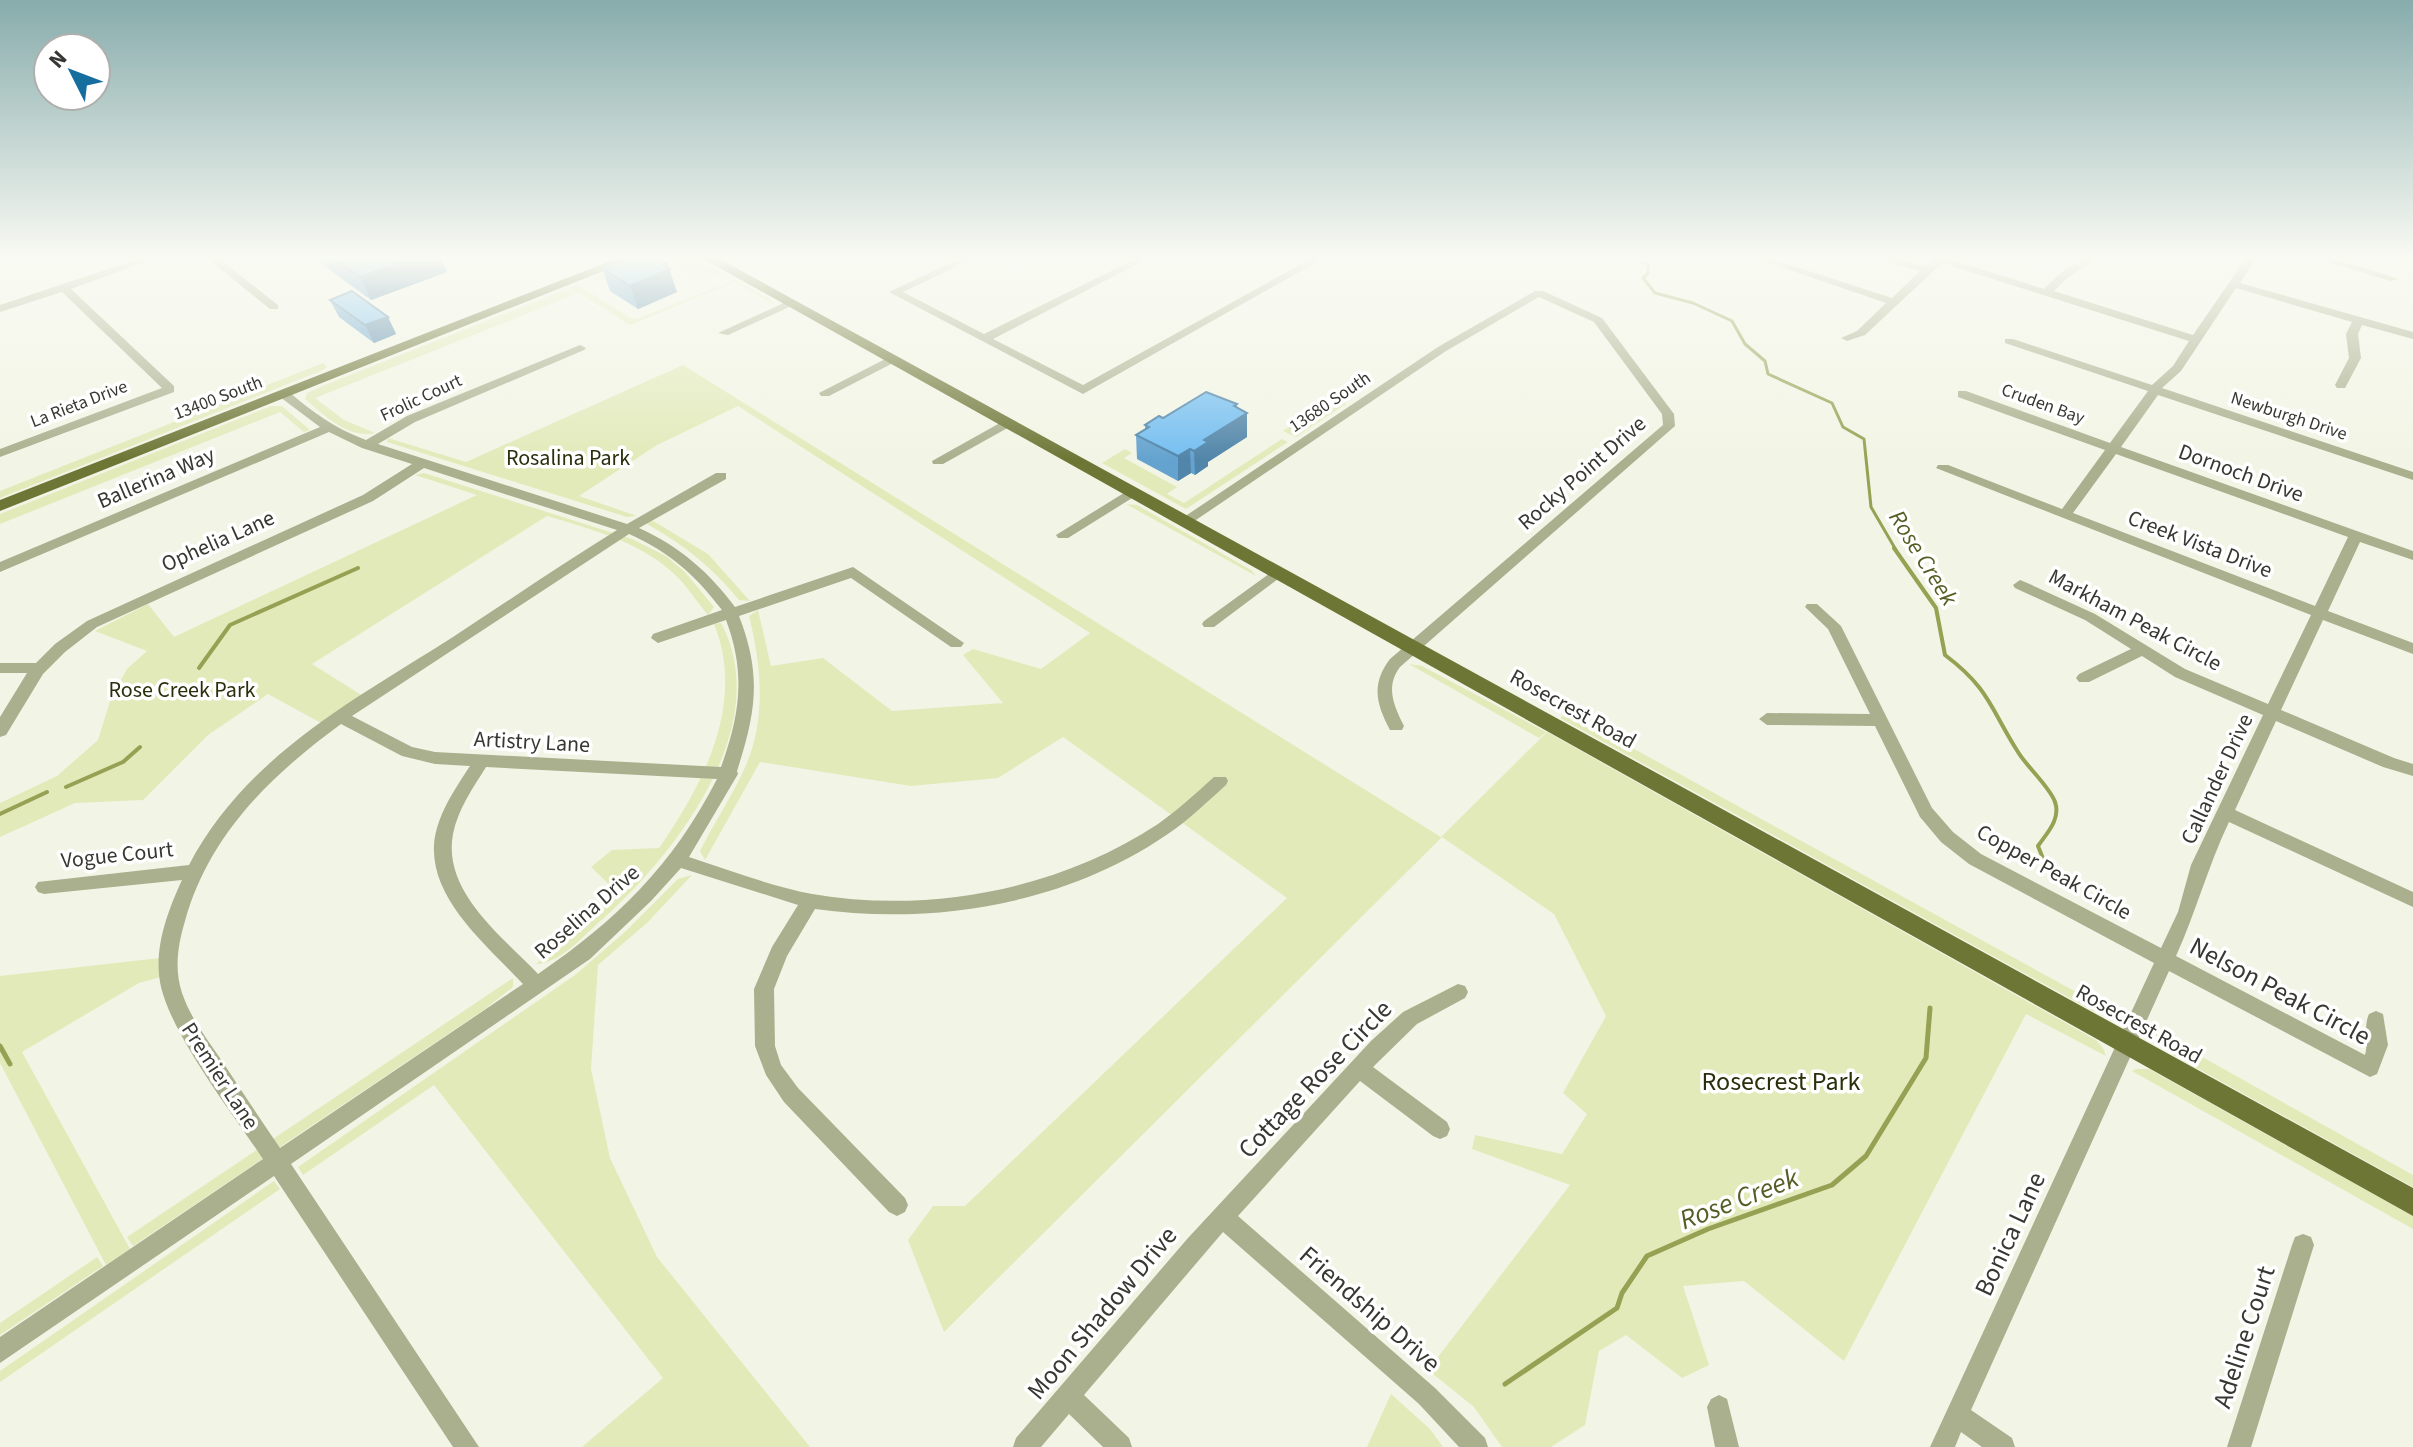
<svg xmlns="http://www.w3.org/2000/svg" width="2413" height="1447" font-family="'Source Sans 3',sans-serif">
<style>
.green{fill:#e2eaba}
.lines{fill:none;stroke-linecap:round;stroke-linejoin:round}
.stream-far2{stroke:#97a153;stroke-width:3}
.stream-far1{stroke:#97a153;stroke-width:4}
.stream{stroke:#97a153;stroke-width:5}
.minor{fill:#aaaf8e;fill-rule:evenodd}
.major{fill:#6e7636;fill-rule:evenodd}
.wall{fill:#64a3cf}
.shaded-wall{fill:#5185a9}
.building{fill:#74bef1;stroke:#5185a9;stroke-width:2}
.labels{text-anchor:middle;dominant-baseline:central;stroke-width:7;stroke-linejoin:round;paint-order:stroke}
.far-street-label{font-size:18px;fill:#373832;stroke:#fff}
.park-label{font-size:22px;fill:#2b2f0c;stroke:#fff}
.street-label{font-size:22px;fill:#373832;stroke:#fff}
.water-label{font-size:24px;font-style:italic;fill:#565d24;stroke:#fff}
.near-street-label{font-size:26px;fill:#373832;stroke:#fff}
.near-park-label{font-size:26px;fill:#2b2f0c;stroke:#fff}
.near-water-label{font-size:28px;font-style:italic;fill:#565d24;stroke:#fff}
</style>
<rect width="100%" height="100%" fill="#f2f5e5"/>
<path class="green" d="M647,258H695L724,273L715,277L702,271L694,274L666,258L654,259L595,282L592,279Z
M735,280L771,300L774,305L734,282L630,325L579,293L315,398L344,420L375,433C348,439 324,415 305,399L307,393L322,386L574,286L578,285L630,318L637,319Z
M323,363L327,367L321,371L0,498V491Z
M683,365L1441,837L1547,732L2096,1040L2103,1048L2106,1056L2026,1014L1844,1361L1744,1281L1683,1286L1709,1365L1682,1378L1626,1335L1599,1351L1585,1425L1551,1447H1502L1474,1407L1428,1370L1570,1185L1472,1149L1475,1135L1562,1154L1587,1114L1563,1093L1606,1016L1554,914L1442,837L944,1332L908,1240L933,1206H965L1287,898L1063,737L998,778L911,786L760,762L705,860L700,851C713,825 729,801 742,774C767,724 762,668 749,616L758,610L771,666L823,658L892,711L1003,703L963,655L973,649L1041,669L1090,633L738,406L657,445L579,496L637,516L627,517L387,442L388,438L466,462Z
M1334,398L1346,404L1296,437L1283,431Z
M271,406H282L310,430L304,432L280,412L0,524V514Z
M1282,439L1288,442L1186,509L1102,463L1125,449L1132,453L1124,458L1177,487L1167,494L1184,503Z
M424,473L632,539L666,556L685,572L714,607L708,615C696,601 686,584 672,572C638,541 590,529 547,516L312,664L363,696L323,724L268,694L208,735L143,800L75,803L0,837V803L57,776L98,740L111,698L127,669L147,651L95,631L148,604L174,637L477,495L415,475Z
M1126,504L1137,505L1251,570L1256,576Z
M650,519L708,554L750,601L739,600C712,567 684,545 647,524Z
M721,623C777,728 671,860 596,925C579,940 560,963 536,964L619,894L591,867L612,850L659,848C704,783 746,703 714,624Z
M1409,664L1422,666L1546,732L1539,738Z
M1567,712L2118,1015L2097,1013L1560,718Z
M692,875L647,923L598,965L591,1069L610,1158L657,1257L810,1447H582L663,1378L434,1085L303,1175L298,1167L575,975L626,931L678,879Z
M169,957L168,975L139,983L22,1052L130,1249L106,1265L0,1063V976Z
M513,978V987L485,1009L133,1246L127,1237Z
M2154,1030L2413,1175V1187L2175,1056L2159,1045Z
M2136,1069H2149L2413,1216V1229L2132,1071Z
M274,1181L280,1189L0,1382V1371Z
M97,1257L103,1266L0,1335V1323Z
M1391,1394L1430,1429L1443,1447H1367Z"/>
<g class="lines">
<path class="stream-far2" d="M1635,258L1648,265V273L1643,278L1655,293L1693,303L1732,321L1745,344L1765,361L1768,374L1832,403L1843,427L1864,439L1871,507L1896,550"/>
<path class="stream-far1" d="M1894,548L1936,608L1945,655C1990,689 1990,708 2018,752C2027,767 2050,787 2055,802C2061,819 2047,833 2038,846L2048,871
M199,668L230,625L358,568
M66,787L123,762L140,747
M0,814L47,792"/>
<path class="stream" d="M0,1046L10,1064
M1505,1384L1617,1308L1622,1293L1647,1256L1708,1229L1832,1185L1866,1156L1926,1058L1930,1008"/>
<path class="minor" d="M141,258H155L71,289L174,386V392L0,457V449L162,388L62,292L0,312V305Z
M207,258H218L278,305V309H270Z
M961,258H974L903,292L984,334L1137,258H1149L993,339L1083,385L1312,258H1324L1083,394L889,292Z
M1755,258H1769L1892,298L1920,271L1883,260L1882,258H1897L1926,266L1935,258H1946L2044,289C2059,274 2076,258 2097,258L2066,279L2054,291L2193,335L2246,258H2256L2240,283L2413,332V339L2362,325L2358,334L2361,358L2345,388H2337L2335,385L2349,358L2346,334L2352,322L2236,288L2181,371L2162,388L2413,472V480L2158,395L2121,447L2413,551V560L2360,542L2328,611L2413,643V654L2323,620L2281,710L2394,758L2413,764V776L2383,767L2276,721L2235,810L2413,892V907L2229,822C2208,866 2196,912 2176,956L2365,1055C2369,1041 2363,1027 2369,1014L2376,1011L2383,1014L2388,1045L2377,1074L2370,1077L2169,971L1971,1410L2012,1438L2015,1447H1982L1961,1432L1955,1447H1930L2154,963L1969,864L1941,842L1920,817L1875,726L1767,725L1759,719L1767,713L1870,714L1828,629L1805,607L1807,604H1817L1841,626L1932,808L1953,832L1981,854L2161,948L2178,912L2191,865L2263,715L2175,677L2142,656L2089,682H2079L2076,678L2079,674L2131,649L2085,620L2015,588L2013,585L2020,580L2025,582L2095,614L2185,669L2268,704L2311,615L1936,468L1938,465H1948L2062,509L2105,450L1958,397V391H1966L2110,443L2148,391L2005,343V339H2013L2152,385L2173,366L2189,341L1942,263L1865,335L1847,341L1841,338L1857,331L1886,303ZM2116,454L2348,537L2315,606L2073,513Z
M2316,258H2331L2399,279L2390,281Z
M1535,291H1543L1602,318L1674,414L1675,426L1400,667C1385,687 1394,706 1404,726L1402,730H1390C1376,704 1371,684 1390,659L1663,425L1662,414L1594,322L1539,297L1446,351L1190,524H1180L1178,521L1438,347Z
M788,301L798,303L728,335L718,333Z
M580,345L586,348L584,350L415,422L378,444L627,524L716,473H726V479L639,528C679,546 709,572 735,607L853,567L964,643L961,647H951L851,578L739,616C762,675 756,712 737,771L738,774L689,857C729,870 770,886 812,894C929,914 1058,890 1158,824C1178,810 1196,793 1214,777H1226L1228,781L1226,785C1209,800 1193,816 1175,829C1072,903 938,926 815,909L787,956L774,989L775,1046L781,1065L798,1088L905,1198L908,1205L905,1212L897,1216L889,1212L784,1102L766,1075L755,1046L754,989L772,947L798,905L681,868L651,901L590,959L291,1164L479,1447H453L274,1176L0,1363V1337L263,1159C234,1115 162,1024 159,974C156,942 169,908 182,880L44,894L38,892L35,887L38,882L189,865C246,756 354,700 453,637C508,601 562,564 617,530L424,468L373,501L97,627L65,652L43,674L6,735L0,737V717L27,673H0V663H36L55,644L87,621L363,495L412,464L362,448L329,432L0,572V562L320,427L280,397V391H288C312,412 336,429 366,440L407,416ZM629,534C671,553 694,574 722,610L653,634L651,638L658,643L726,620C746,673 740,715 721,767L435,752L412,747L352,716ZM341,724L402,756L435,764L470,766C455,789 436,816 434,845C431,901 488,946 523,984L280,1148C260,1119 241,1090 222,1061C207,1039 191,1019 182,993C174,969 178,944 185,921C209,835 270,776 341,724ZM486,767L717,779C673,865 617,920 538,974C503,937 442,892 453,834C458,809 473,788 486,767Z
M893,355L897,357V361L829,396H821L819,393Z
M1007,419L1011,420V426L943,464H933L932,461Z
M1132,488L1137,489V495L1068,538H1058L1056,535Z
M1277,568L1284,573L1282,576L1214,627H1204L1202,624L1204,621Z
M1458,984L1465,986L1468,992L1465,998L1417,1024L1373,1067L1447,1122L1450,1129L1447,1136L1440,1139L1433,1136L1360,1081L1238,1216L1435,1388L1485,1438L1488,1447H1459L1419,1404L1223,1232L1084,1395L1129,1438L1132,1447H1103L1069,1414L1041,1447H1013L1016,1438L1188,1238L1371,1041L1403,1012Z
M2303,1234L2311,1237L2314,1245L2251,1447H2227L2292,1245L2295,1237Z
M1719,1395L1727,1399L1739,1447H1715L1707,1407L1711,1399Z"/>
<path class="major" d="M618,258H636L0,511V500Z
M702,258H718L2413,1188V1216Z"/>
</g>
<path class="wall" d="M317,258H440L447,272L371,300L319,262Z
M602,268H669L677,292L638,309L610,291Z
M330,300L388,317L396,334L374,343L339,317Z
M1237,404V408L1247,437L1208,462V466L1195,475L1191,473L1178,481L1137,459L1136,435L1145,429V425L1163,418Z"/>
<path class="shaded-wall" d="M414,258H440L447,272L371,300L360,277Z
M667,264L677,292L638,309L630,286Z
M388,317L396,334L374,343L365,325Z
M1237,404V419L1247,413V437L1208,462V466L1195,475L1194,451L1234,406Z
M1190,449L1191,473L1178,481V456Z"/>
<path class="building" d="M333,258H414L360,277Z
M633,258H656L667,264L664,265L670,269L630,286L602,268Z
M352,291L388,317L365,325L330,300Z
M1206,392L1237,404L1234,406L1247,413L1204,440L1208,442L1194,451L1190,449L1178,456L1136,435L1149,427L1145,425L1159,416L1163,418Z"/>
<linearGradient id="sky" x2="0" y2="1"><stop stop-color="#87acac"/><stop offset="0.56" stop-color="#f9faf3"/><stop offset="1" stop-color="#f9faf3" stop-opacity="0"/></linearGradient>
<rect width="2413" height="460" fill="url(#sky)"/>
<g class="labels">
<g class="far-street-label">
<text transform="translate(218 398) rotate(-21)">13400 South</text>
<text transform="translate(421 398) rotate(-25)">Frolic Court</text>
<text transform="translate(1330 402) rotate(-34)">13680 South</text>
<text transform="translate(79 404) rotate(-21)">La Rieta Drive</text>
<text transform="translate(2043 404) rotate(20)">Cruden Bay</text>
<text transform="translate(2289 416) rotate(18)">Newburgh Drive</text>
</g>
<g class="park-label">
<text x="568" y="458">Rosalina Park</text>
<text x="182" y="690">Rose Creek Park</text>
</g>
<g class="street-label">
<text transform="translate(1582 473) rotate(-41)">Rocky Point Drive</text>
<text transform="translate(2241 473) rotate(20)">Dornoch Drive</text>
<text transform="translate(156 478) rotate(-23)">Ballerina Way</text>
<text transform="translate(218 541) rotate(-24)">Ophelia Lane</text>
<text transform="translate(2200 544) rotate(21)">Creek Vista Drive</text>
<text transform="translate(2135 620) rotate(28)">Markham Peak Circle</text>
<text transform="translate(1573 709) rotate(29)">Rosecrest Road</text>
<text transform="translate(532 742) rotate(3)">Artistry Lane</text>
<text transform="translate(2217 779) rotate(-65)">Callander Drive</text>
<text transform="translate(117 855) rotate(-6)">Vogue Court</text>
<text transform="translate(2054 872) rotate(29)">Copper Peak Circle</text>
<text transform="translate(587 912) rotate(-41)">Roselina Drive</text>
<text transform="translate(2139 1024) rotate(29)">Rosecrest Road</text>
<text transform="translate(220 1076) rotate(57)">Premier Lane</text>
</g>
<g class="water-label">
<text transform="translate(1923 558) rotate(58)">Rose Creek</text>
</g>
<g class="near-street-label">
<text transform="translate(2280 991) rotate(28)">Nelson Peak Circle</text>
<text transform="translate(1315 1079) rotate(-46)">Cottage Rose Circle</text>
<text transform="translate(2010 1234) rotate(-65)">Bonica Lane</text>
<text transform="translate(1370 1309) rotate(41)">Friendship Drive</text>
<text transform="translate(1102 1313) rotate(-50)">Moon Shadow Drive</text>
<text transform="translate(2244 1337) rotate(-72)">Adeline Court</text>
</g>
<g class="near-park-label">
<text x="1781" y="1081">Rosecrest Park</text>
</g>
<g class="near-water-label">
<text transform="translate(1739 1199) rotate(-21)">Rose Creek</text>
</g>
</g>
<g transform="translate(72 72) rotate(312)"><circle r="38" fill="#ffffff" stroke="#afafad" stroke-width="2"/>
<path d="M0-6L14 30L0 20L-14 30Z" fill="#166e9e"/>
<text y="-12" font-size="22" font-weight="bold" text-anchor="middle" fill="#373832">N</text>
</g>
</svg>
